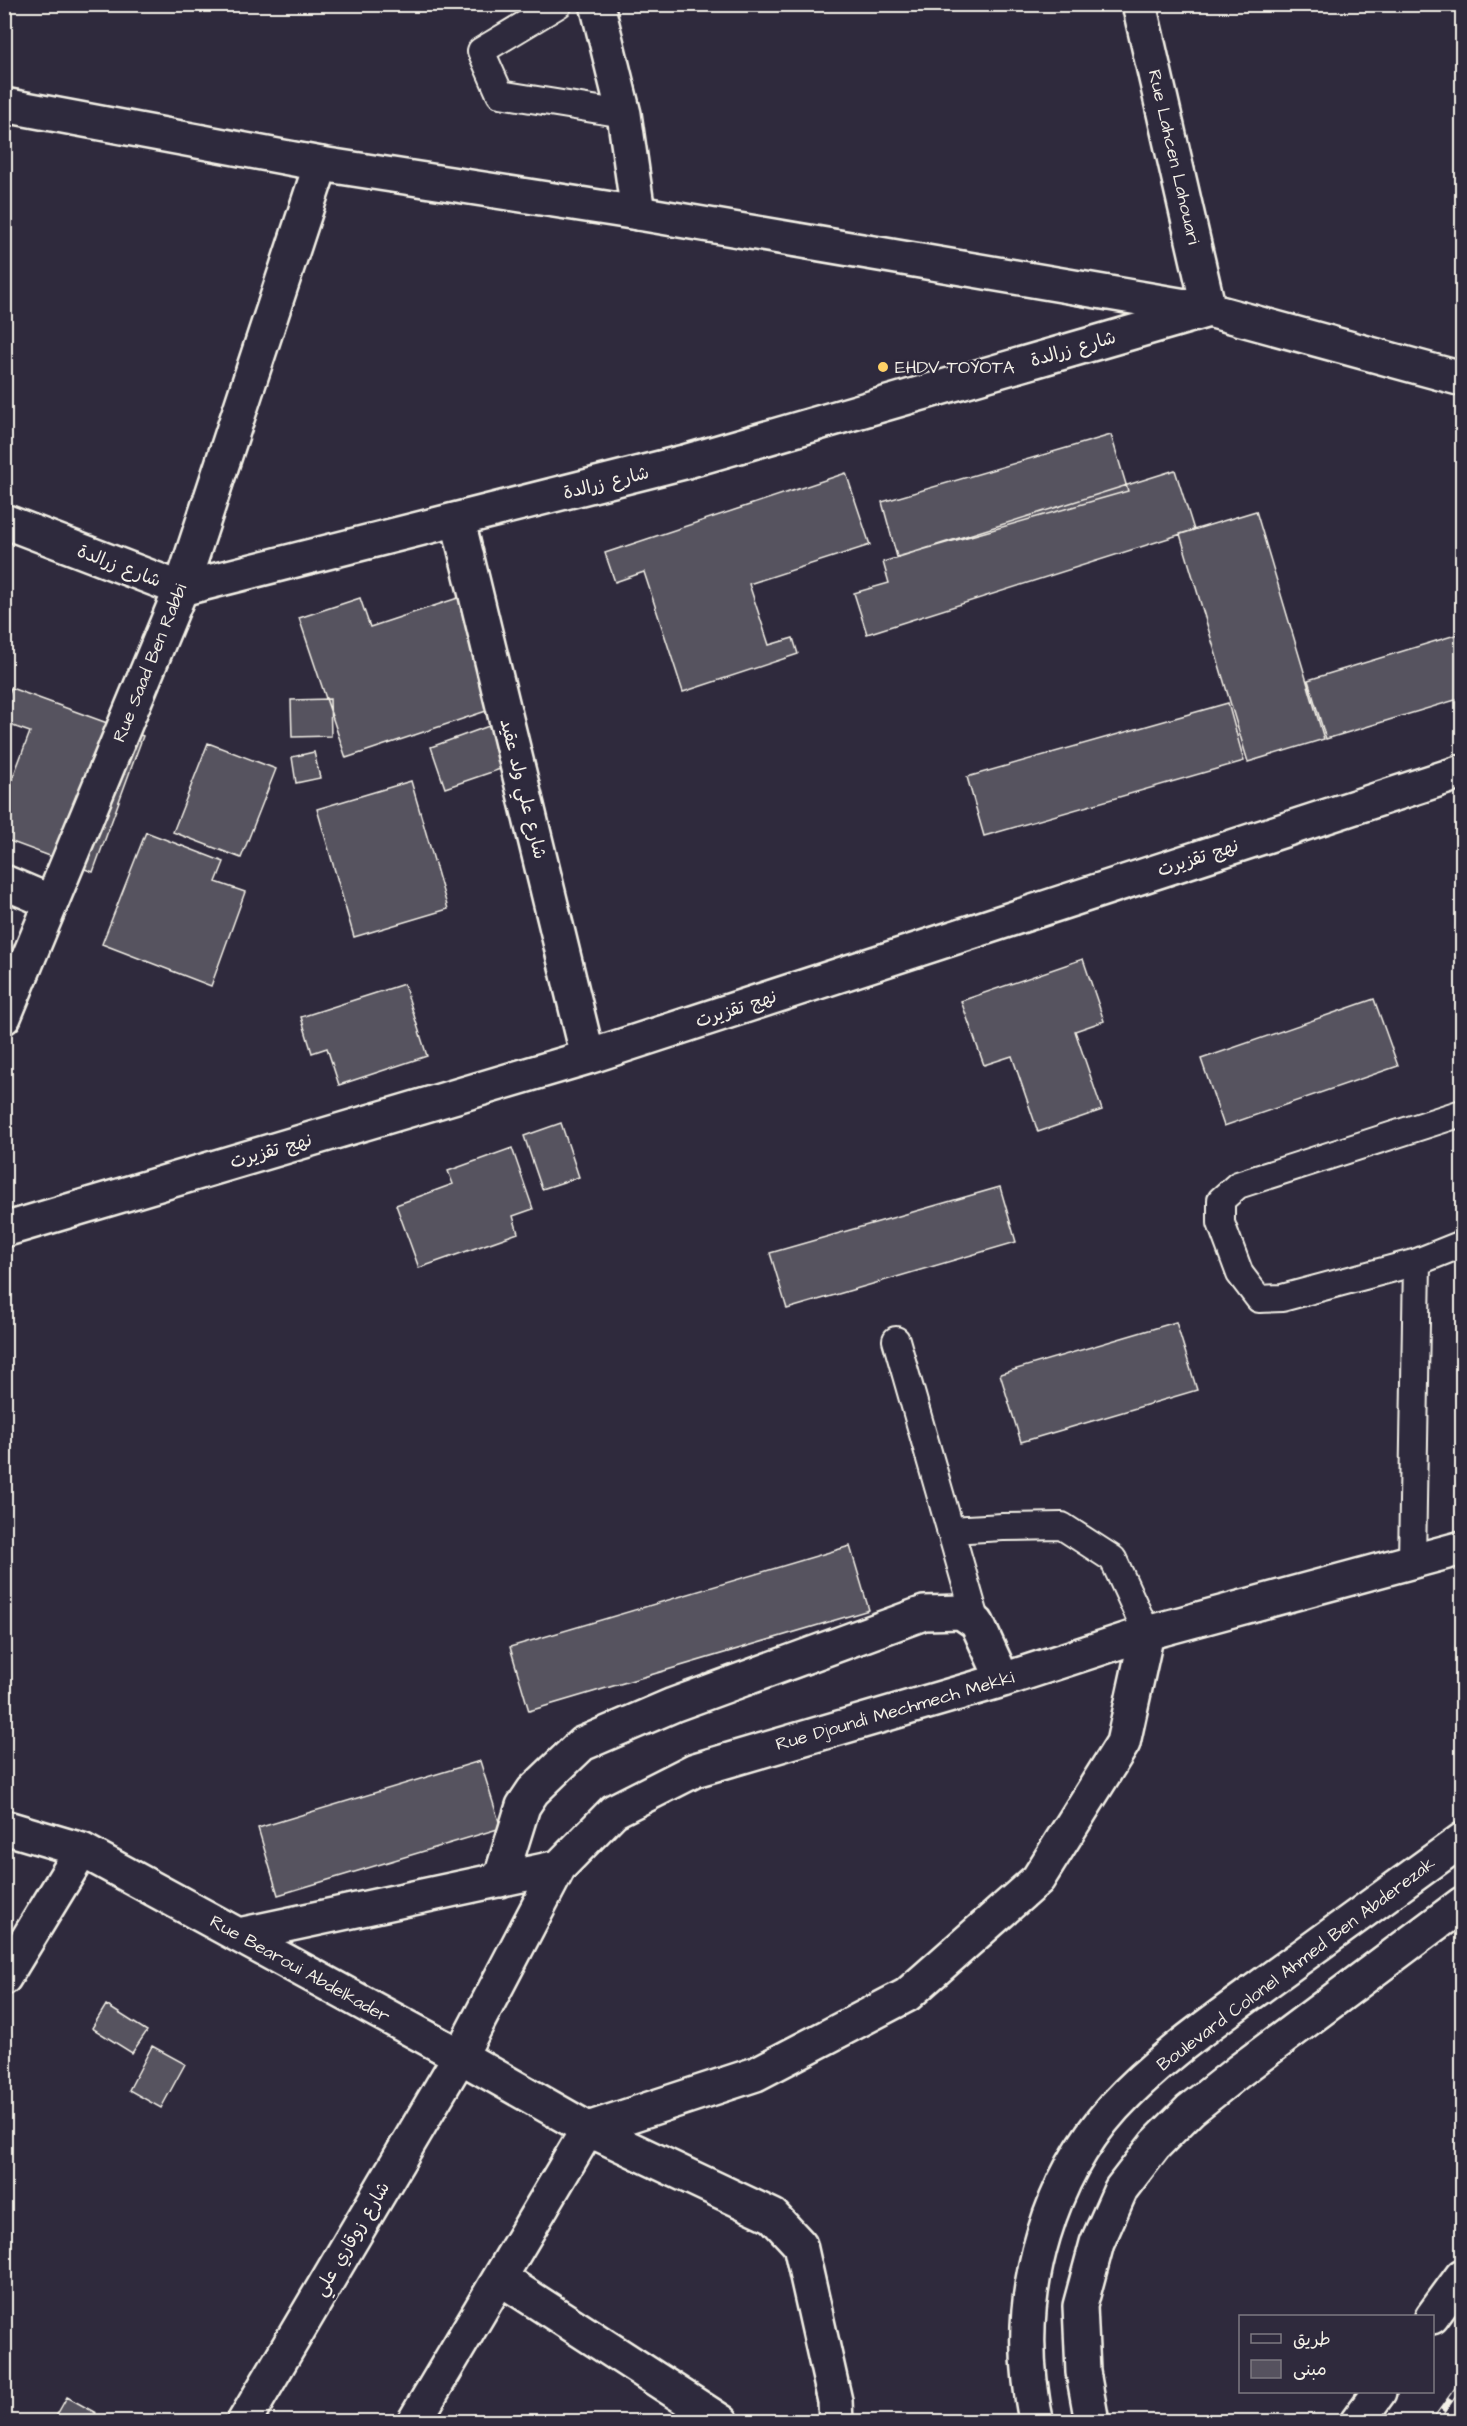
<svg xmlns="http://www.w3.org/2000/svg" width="1467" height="2426" font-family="'Architects Daughter','Playpen Sans Arabic',sans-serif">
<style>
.building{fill:#56525f;stroke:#f4f1e8;stroke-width:1.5}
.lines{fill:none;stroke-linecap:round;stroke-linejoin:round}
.lane-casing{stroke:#f4f1e8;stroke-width:30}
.street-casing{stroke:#f4f1e8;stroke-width:38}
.secondary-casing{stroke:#f4f1e8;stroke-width:38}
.primary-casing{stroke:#f4f1e8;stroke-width:38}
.lane{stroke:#2f2a3d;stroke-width:26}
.street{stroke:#2f2a3d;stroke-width:33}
.secondary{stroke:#2f2a3d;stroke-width:33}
.primary{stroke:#2f2a3d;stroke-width:33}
.rail-casing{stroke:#f4f1e8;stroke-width:7}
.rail{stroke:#2f2a3d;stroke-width:4.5;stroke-dasharray:14;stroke-linecap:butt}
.poi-dot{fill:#ffd166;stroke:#2f2a3d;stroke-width:2}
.labels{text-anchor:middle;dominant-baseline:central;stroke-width:5;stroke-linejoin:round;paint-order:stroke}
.street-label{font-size:18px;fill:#f4f1e8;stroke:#2f2a3d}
.poi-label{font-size:18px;fill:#f4f1e8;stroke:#2f2a3d;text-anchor:start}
</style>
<rect width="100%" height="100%" fill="#2f2a3d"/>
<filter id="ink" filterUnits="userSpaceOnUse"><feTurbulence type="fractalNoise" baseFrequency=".0167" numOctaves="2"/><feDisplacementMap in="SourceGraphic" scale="12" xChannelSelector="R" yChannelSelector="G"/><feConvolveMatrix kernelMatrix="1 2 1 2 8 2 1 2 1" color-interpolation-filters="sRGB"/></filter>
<g filter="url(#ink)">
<path class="building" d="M1111,435L1128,491L897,557L882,502Z
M1175,470L1194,530L867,634L854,593L889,583L883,562Z
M846,473L870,545L749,584L769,645L793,638L798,654L683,692L644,572L615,582L605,553Z
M1256,511L1324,739L1248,762L1180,534Z
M473,593L510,703L346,758L299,618L360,598L370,627Z
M1462,633V698L1326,739L1308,680Z
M11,688L143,736L93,872L4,839V801L30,732L4,723V705Z
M330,699L331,736L292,737L291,700Z
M1228,703L1244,761L984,836L967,777Z
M500,722L515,764L445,788L431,747Z
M208,743L276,769L241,858L173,832Z
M314,752L320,778L296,783L292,757Z
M411,781L448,909L354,937L317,809Z
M146,832L224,862L216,882L245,892L211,986L102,944Z
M1083,959L1104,1021L1075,1031L1102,1110L1038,1132L1012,1056L984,1065L961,1001Z
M404,984L427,1056L339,1085L327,1048L312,1053L301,1017Z
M1374,999L1398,1066L1224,1126L1201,1059Z
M561,1123L579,1177L542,1189L524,1136Z
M512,1148L533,1209L513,1216L518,1233L419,1268L396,1205L453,1184L448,1171Z
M1000,1187L1016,1242L787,1309L770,1253Z
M1176,1322L1197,1390L1021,1442L1000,1374Z
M850,1546L869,1610L529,1711L510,1647Z
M480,1761L501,1828L278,1895L258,1828Z
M106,2005L147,2031L132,2053L92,2028Z
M152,2046L185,2064L161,2108L129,2090Z
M67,2397L96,2413L91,2422L54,2420Z"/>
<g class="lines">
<g class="lane-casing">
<path id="lane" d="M559,4L481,51L500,94L624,114
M1462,1113L1238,1185L1221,1200V1223L1240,1274L1259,1299L1282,1298L1417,1262L1462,1244
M896,1340L977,1623
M950,1530L1003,1527L1062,1526L1113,1559L1147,1633
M1412,1561L1417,1262"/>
</g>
<g class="street-casing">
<path id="street" d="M597,4L624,114L638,213
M4,521L181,589L684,462L1209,310L1139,4
M458,521L588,1057
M4,882L51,902
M4,1017L181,589L321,164
M4,1230L588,1057L1462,772
M4,1827L82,1850L460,2056L588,2129L773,2216L800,2245L835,2401L836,2422
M500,1880L523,1806L533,1791L582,1744L673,1705L924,1613L961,1612L977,1623L1003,1680
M239,1935L559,1867
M4,1978L82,1850
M500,2278L722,2422
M244,2422L460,2056L559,1867L614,1811L695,1770L1003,1680L1147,1633L1462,1548
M414,2422L588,2129L756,2074L907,1995L1038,1879L1123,1743L1147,1633"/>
</g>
<g class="secondary-casing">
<path id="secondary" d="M1432,2317L1462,2276
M1357,2422L1379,2392"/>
</g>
<g class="primary-casing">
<path id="primary" d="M4,105L321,164L638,213L1209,310L1462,379
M1037,2422C1033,2409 1032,2395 1030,2381C1019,2286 1049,2179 1114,2107C1158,2059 1215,2020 1268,1981C1333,1934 1398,1887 1462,1840
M1092,2422L1083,2372L1080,2306L1097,2243L1121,2189L1155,2145L1190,2110L1239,2071L1462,1904"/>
</g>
<use href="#lane" class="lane"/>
<use href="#street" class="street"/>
<use href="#secondary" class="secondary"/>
<use href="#primary" class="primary"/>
<g class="rail-casing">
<path id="rail" d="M1434,2422L1462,2383"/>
</g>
<use href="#rail" class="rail"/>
</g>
</g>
<circle class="poi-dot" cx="883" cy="367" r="6"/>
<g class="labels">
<g class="street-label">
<text transform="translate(1174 157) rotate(77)">Rue Lahcen Lahouari</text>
<text transform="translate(1073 349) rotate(-16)">شارع زرالدة</text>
<text transform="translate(606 483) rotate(-14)">شارع زرالدة</text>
<text transform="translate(119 566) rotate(21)">شارع زرالدة</text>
<text transform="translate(150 663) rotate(-68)">Rue Saad Ben Rabbi</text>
<text transform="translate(523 789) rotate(76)">شارع علي ولد عقيد</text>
<text transform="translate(1198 858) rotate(-18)">نهج تقزيرت</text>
<text transform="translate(736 1009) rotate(-18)">نهج تقزيرت</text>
<text transform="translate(271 1151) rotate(-16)">نهج تقزيرت</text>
<text transform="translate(895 1711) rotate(-16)">Rue Djoundi Mechmech Mekki</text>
<text transform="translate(1296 1964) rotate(-37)">Boulevard Colonel Ahmed Ben Abderezak</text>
<text transform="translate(300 1969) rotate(29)">Rue Bearoui Abdelkader</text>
<text transform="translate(352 2239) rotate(-59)">شارع زوقاري علي</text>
</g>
<g class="poi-label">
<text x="895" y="367">EHDV TOYOTA</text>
</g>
</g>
<rect width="1467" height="2426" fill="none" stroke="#2f2a3d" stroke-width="24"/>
<rect x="12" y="12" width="1443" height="2402" fill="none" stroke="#f4f1e8" stroke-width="2" filter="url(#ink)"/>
<rect x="1239" y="2315" width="195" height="78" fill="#2f2a3d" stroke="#7e7a81" stroke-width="1.5"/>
<rect x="1251" y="2334" width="30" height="9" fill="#2f2a3d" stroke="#7e7a81" stroke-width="1.5"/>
<text x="1293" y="2345" font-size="18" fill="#f4f1e8">طريق</text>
<rect x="1251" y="2360" width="30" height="18" fill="#56525f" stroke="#7e7a81" stroke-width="1.5"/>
<text x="1293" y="2375" font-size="18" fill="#f4f1e8">مبنى</text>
</svg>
